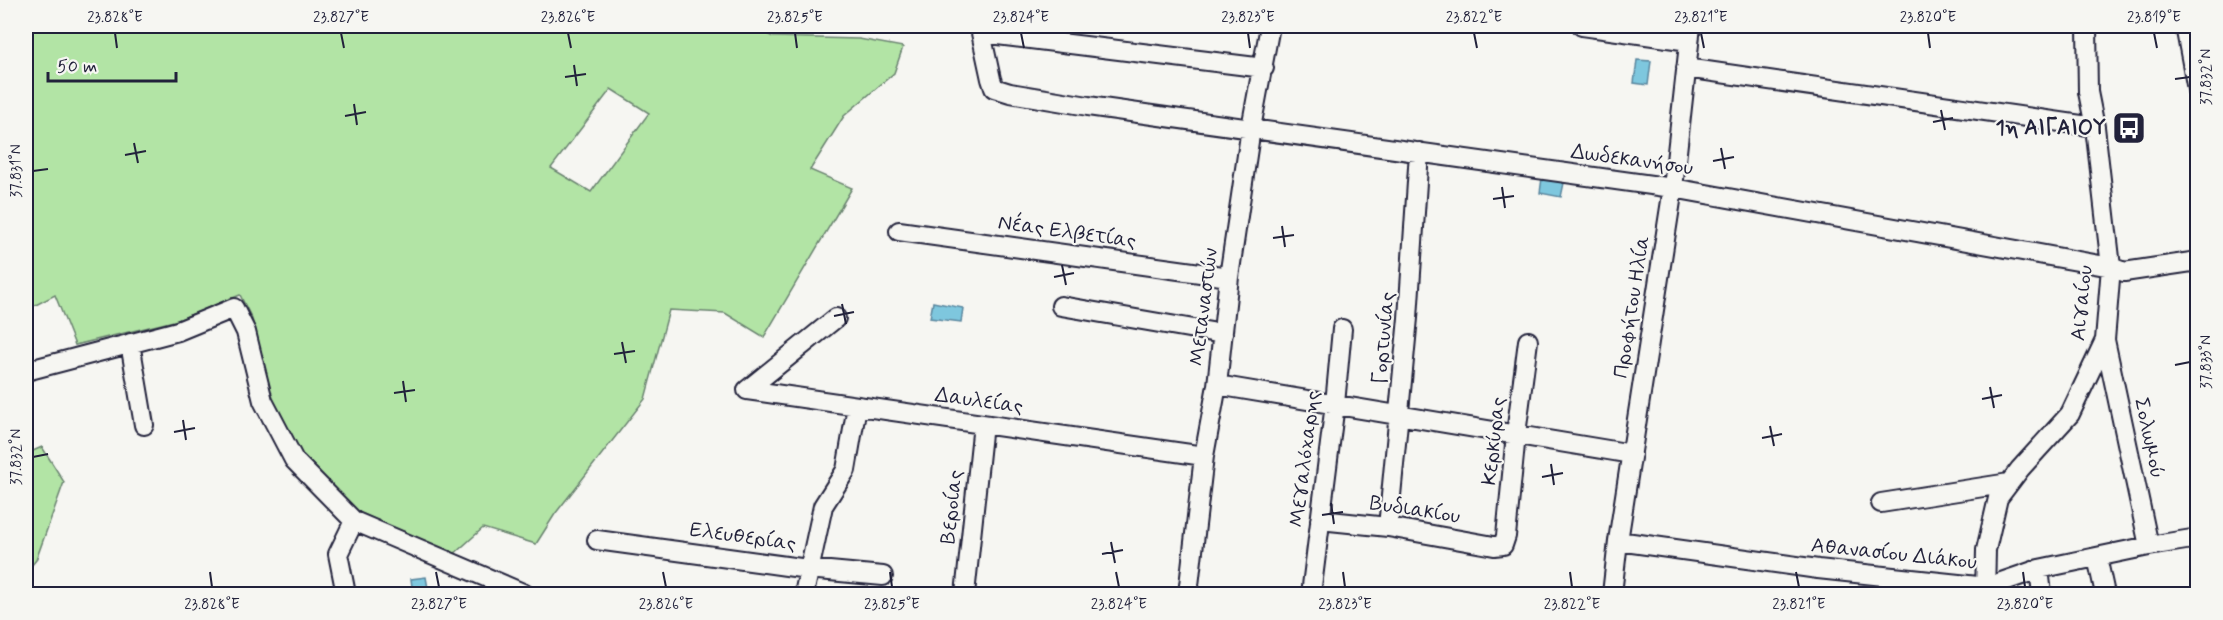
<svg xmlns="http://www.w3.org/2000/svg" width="2223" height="620" font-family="Mynerve,sans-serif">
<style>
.green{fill:#b2e4a5;stroke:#6a8370;stroke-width:1.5;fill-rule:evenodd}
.water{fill:#7ec7de;stroke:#59859d;stroke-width:1.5}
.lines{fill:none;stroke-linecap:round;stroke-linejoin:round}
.minor-casing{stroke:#22223b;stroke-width:22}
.minor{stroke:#f6f6f2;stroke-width:18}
.ticks{fill:none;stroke:#22223b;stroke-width:2}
.labels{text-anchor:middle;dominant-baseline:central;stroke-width:4.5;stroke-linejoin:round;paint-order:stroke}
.poi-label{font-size:21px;font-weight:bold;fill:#22223b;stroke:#f6f6f2;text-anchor:end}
.street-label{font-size:21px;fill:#22223b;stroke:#f6f6f2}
.neatline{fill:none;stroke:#22223b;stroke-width:2}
.ticks-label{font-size:15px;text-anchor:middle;fill:#22223b}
</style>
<rect width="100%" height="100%" fill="#f6f6f2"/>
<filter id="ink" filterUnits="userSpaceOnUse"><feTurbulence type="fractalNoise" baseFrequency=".0167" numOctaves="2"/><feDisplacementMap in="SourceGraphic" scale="12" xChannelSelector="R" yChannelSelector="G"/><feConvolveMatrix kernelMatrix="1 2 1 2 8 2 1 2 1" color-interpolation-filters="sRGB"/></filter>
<g filter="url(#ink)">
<path class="green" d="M26,26H749L773,37L859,39L903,47L894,73L844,116L810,170L852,188L764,337L725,313L669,310L645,399L555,514L536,544L483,528L454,554L354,510L302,455L273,400L252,319L240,295L178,320L75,345L55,295L26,310ZM611,89L649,113L591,192L551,168Z
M42,447L64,482L36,560L26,572V454Z"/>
<path class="water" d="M1637,60L1651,61L1648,85L1634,83Z
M1542,178L1564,183L1561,197L1540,193Z
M933,302L963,308L961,322L930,318Z
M426,577L429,594H413L411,579Z"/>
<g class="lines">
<g class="minor-casing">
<path id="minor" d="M1582,26L1689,41
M2185,26L2198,95
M1264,68L981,33L991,79L994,88L1010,93L1088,106L1673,188L2111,267L2124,272L2198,261
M1686,68L2095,127
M899,231L1229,277
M1061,306L1223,334
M2105,340L2149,546
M130,343L144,425
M26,371L178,331L234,308L246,332L263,401L294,460L354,521L525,594
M1217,385L1632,454
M747,390L1204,456
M747,390L836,318
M1881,503L2009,483
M1320,520L1388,527L1494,546L1503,545L1506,536L1516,434L1528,341
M1388,527L1408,318L1419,152
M597,540L808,569L883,576
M1618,541L1818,569L1987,587L2039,569L2149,546L2198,538
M2097,557L2105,594
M2039,569L2042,594
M346,594L338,554L354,521
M804,594L823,506L846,470L857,406
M965,594L983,424
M1188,594L1204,456L1217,385L1229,277L1251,128L1270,26
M1311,594L1335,404L1342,329
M1612,594L1618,541L1673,188L1691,26
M1985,594L1986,550L1998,498L2020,469L2070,414L2105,340L2111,267L2095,127L2088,92L2087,26"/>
</g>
<use href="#minor" class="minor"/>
</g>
</g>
<path class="ticks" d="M115,33L117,48M341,33L344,48M568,33L571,48M795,33L797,48M1021,33L1024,48M1248,33L1250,48M1474,33L1477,48M1701,33L1704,48M1928,33L1930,48M2154,33L2157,48M574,65L577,86M565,77L586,74M2175,79L2190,77M354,104L357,125M1941,110L1945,130M345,116L366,112M1933,122L1953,118M134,143L138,163M1721,148L1725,169M125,155L146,151M1713,161L1734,157M33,171L48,169M1502,187L1505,208M1493,199L1514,196M1282,226L1285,247M1273,238L1294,235M1062,265L1066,285M1054,277L1074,273M842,304L846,324M834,316L854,312M622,342L626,363M614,354L635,351M2175,365L2190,362M403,381L406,402M1990,387L1994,408M394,393L415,390M1982,399L2002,395M183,420L186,440M1770,426L1774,446M174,432L195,428M1762,438L1782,434M33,457L48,454M1551,464L1554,485M1542,477L1563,473M1331,503L1334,524M1322,515L1343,512M1111,542L1115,563M1102,554L1123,550M210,572L212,587M436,572L439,587M663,572L666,587M890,572L892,587M1116,572L1119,587M1343,572L1345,587M1570,572L1572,587M1796,572L1799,587M2023,572L2025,587"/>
<defs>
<g id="bus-square" transform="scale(1.725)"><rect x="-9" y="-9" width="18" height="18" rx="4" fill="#22223b" stroke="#f6f6f2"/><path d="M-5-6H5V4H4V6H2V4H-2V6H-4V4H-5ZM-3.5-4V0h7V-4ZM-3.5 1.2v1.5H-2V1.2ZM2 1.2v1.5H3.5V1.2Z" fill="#fff"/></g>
</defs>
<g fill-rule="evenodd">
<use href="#bus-square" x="2129" y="128"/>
</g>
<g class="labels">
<g class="poi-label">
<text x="2106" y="128">1η ΑΙΓΑΙΟΥ</text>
</g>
<g class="street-label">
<text transform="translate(1632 160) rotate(8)">Δωδεκανήσου</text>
<text transform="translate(1067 232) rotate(8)">Νέας Ελβετίας</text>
<text transform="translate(2082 303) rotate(-84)">Αιγαίου</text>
<text transform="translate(1204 307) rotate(-83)">Μεταναστών</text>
<text transform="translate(1632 307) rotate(-81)">Προφήτου Ηλία</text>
<text transform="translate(1384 338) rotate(-85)">Γορτυνίας</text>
<text transform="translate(979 401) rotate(8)">Δαυλείας</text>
<text transform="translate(2149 438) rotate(78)">Σολωμού</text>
<text transform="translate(1494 441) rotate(-84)">Κερκύρας</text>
<text transform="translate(1305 459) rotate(-83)">Μεγαλόχαρης</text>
<text transform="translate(952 507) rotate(-84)">Βεροίας</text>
<text transform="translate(1415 510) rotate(9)">Βυδιακίου</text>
<text transform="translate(743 537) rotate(8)">Ελευθερίας</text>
<text transform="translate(1894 554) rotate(6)">Αθανασίου Διάκου</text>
</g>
</g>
<rect width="2223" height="620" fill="none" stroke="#f6f6f2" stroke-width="66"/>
<path d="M48 72v9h128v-9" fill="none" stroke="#22223b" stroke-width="3"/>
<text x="57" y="72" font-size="18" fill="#22223b" stroke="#f6f6f2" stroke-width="4.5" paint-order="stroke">50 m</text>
<rect x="33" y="33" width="2157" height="554" class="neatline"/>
<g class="ticks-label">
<text x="115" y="22">23.828°E</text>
<text x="341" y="22">23.827°E</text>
<text x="568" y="22">23.826°E</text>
<text x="795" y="22">23.825°E</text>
<text x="1021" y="22">23.824°E</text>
<text x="1248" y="22">23.823°E</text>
<text x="1474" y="22">23.822°E</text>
<text x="1701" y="22">23.821°E</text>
<text x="1928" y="22">23.820°E</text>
<text x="2154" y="22">23.819°E</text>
<text transform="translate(2206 77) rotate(-90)" y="5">37.832°N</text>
<text transform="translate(16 171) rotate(-90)" y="5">37.831°N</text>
<text transform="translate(2206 362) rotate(-90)" y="5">37.833°N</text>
<text transform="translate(16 457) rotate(-90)" y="5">37.832°N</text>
<text x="212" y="609">23.828°E</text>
<text x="439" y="609">23.827°E</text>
<text x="666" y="609">23.826°E</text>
<text x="892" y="609">23.825°E</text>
<text x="1119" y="609">23.824°E</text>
<text x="1345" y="609">23.823°E</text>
<text x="1572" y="609">23.822°E</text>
<text x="1799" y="609">23.821°E</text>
<text x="2025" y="609">23.820°E</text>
</g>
</svg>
